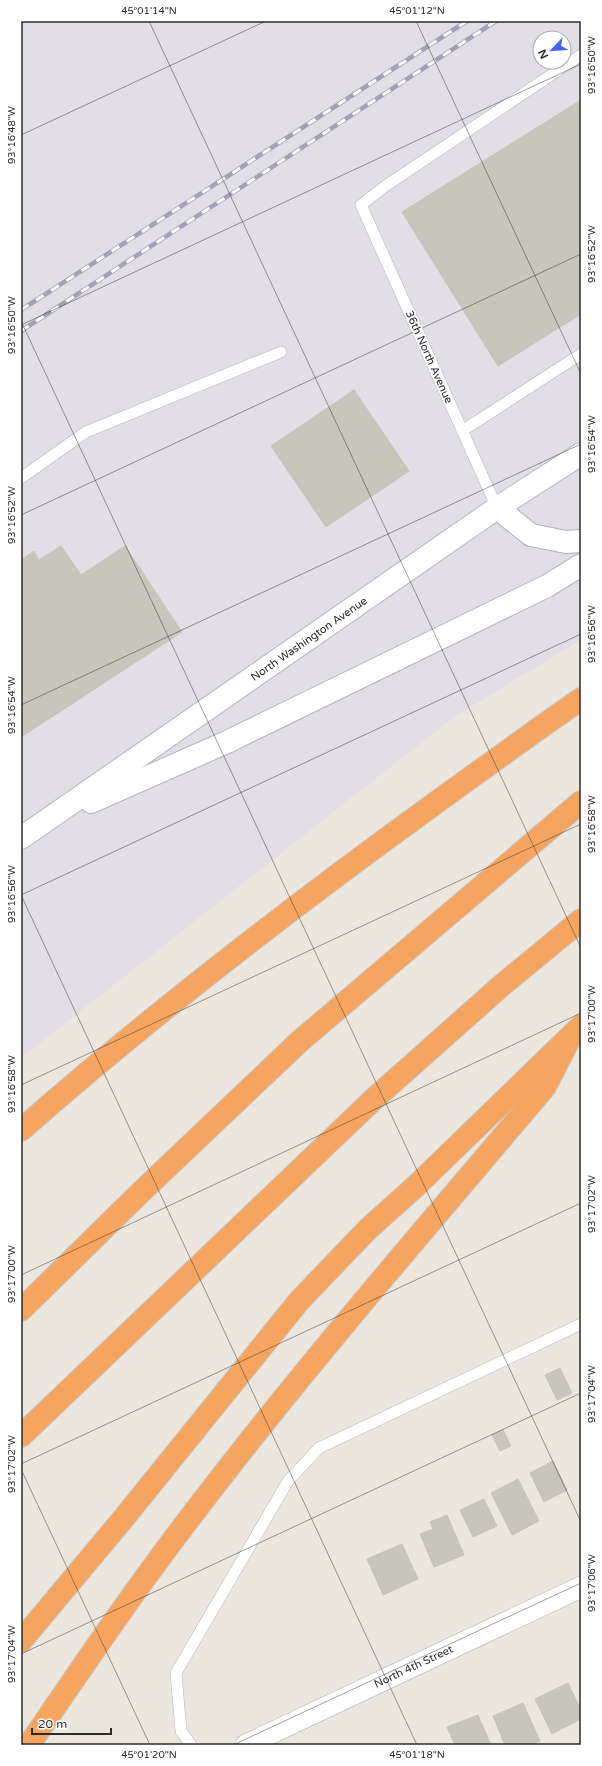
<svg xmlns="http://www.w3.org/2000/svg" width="602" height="1766" font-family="'Varela Round',sans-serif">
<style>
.industrial{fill:#e1dee5;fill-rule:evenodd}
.building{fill:#c8c5bd;stroke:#c8c3b8}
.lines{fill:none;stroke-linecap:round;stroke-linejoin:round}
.service-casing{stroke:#b2b4be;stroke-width:12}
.minor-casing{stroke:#b2b4be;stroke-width:22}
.tertiary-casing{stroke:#b2b4be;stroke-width:24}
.motorway-casing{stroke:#c8c8c8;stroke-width:24}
.service{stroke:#fff;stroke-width:11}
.minor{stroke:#fff;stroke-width:21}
.tertiary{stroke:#fff;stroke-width:22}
.motorway{stroke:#f6a560;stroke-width:22}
.rail-casing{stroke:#a1a3b5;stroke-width:4.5}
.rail{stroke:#fff;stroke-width:3;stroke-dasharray:9;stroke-linecap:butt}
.ticks{fill:none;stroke:#2b2b2b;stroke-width:1;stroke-opacity:0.45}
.labels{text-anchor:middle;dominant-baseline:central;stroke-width:3.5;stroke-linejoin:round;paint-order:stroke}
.street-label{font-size:11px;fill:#2b2b2b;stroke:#fff}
.neatline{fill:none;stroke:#2b2b2b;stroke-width:1.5}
.ticks-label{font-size:10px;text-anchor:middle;fill:#2b2b2b}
</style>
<rect width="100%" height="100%" fill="#ece7de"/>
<path class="industrial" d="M21,21H581V640L454,717L21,1058ZM540,38H564V62H540Z"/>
<path class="building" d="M581,100V314L498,366L402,212Z
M354,390L409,471L326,527L271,446Z
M61,546L81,575L125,546L182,632L21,737V560L34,551L39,560Z
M560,1368L572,1393L557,1400L545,1375Z
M503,1430L511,1446L500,1451L492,1435Z
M553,1461L567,1490L544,1502L530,1473Z
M518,1479L539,1521L512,1535L491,1493Z
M484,1499L497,1526L473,1537L460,1510Z
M447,1515L464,1555L434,1567L420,1534L433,1529L430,1522Z
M402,1544L418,1579L383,1595L367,1559Z
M568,1683L581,1710V1719L552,1734L535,1699Z
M523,1703L540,1741L531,1745H505L493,1716Z
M478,1715L491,1745H455L447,1727Z"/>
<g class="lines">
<g class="service-casing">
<path id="service" d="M462,431L581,354
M21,478L86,432L281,352
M497,508L361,205L384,187L581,55
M191,1745L181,1731L176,1673L288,1481L319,1448L581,1324"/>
</g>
<g class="minor-casing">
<g id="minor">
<path id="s1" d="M246,1745L581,1587"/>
</g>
</g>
<g class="tertiary-casing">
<g id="tertiary">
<path d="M497,508L531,535L566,542L581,541"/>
<path d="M91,802L227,742L547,586L581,565"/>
<path id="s2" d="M21,838L497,508L581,454"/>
</g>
</g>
<g class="motorway-casing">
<path id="motorway" d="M21,1130C157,1010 301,900 448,794C492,762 536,730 581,699
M21,1310L141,1192L300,1041L581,802
M21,1436L375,1098L501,986L581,920
M21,1641L123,1519L299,1301L368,1229L416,1186L581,1026
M29,1745C81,1669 133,1592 189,1519C302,1370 425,1229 545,1087L570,1038"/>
</g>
<use href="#service" class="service"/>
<use href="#minor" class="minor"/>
<use href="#tertiary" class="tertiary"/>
<use href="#motorway" class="motorway"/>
<g class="rail-casing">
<path id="rail" d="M21,310L467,21
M21,331L496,21"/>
</g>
<use href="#rail" class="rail"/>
</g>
<path class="ticks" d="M149,21L581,948M416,21L581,374M21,135L266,21M21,321L581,1522M21,325L581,64M21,515L581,254M21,705L581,444M21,895L581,634M21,895L417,1745M21,1085L581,824M21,1275L581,1013M21,1464L581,1203M21,1469L150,1745M21,1654L581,1393M233,1745L581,1583"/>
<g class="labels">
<g class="street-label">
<text transform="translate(429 357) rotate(66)">36th North Avenue</text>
<text stroke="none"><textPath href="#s2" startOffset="350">North Washington Avenue</textPath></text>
<text stroke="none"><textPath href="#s1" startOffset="185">North 4th Street</textPath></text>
</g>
</g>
<rect width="602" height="1766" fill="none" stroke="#ffffff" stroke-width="44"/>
<g transform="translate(552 50) rotate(245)"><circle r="19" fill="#ffffff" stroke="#aaaaaa"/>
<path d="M0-3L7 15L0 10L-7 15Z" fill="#4762f1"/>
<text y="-6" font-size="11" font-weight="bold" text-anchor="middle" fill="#2b2b2b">N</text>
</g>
<path d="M32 1728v6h79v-6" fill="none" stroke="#2b2b2b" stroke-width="2"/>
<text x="38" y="1728" font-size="12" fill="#2b2b2b" stroke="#ffffff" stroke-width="3" paint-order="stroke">20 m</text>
<rect x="22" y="22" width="558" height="1722" class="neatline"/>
<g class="ticks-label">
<text x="149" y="14">45°01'14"N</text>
<text x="417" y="14">45°01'12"N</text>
<text transform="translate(591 65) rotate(-90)" y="4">93°16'50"W</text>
<text transform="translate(11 135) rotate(-90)" y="4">93°16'48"W</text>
<text transform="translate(591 254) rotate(-90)" y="4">93°16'52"W</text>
<text transform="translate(11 325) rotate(-90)" y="4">93°16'50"W</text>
<text transform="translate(591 444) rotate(-90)" y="4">93°16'54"W</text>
<text transform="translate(11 515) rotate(-90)" y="4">93°16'52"W</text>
<text transform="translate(591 634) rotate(-90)" y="4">93°16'56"W</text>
<text transform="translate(11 705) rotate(-90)" y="4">93°16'54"W</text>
<text transform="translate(591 824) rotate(-90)" y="4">93°16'58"W</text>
<text transform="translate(11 894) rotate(-90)" y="4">93°16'56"W</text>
<text transform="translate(591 1014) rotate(-90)" y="4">93°17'00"W</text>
<text transform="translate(11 1084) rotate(-90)" y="4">93°16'58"W</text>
<text transform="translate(591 1204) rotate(-90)" y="4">93°17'02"W</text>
<text transform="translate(11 1274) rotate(-90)" y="4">93°17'00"W</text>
<text transform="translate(591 1394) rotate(-90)" y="4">93°17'04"W</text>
<text transform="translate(11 1464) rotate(-90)" y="4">93°17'02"W</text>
<text transform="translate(591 1583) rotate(-90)" y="4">93°17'06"W</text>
<text transform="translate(11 1654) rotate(-90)" y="4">93°17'04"W</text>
<text x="149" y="1758">45°01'20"N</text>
<text x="417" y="1758">45°01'18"N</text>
</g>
</svg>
